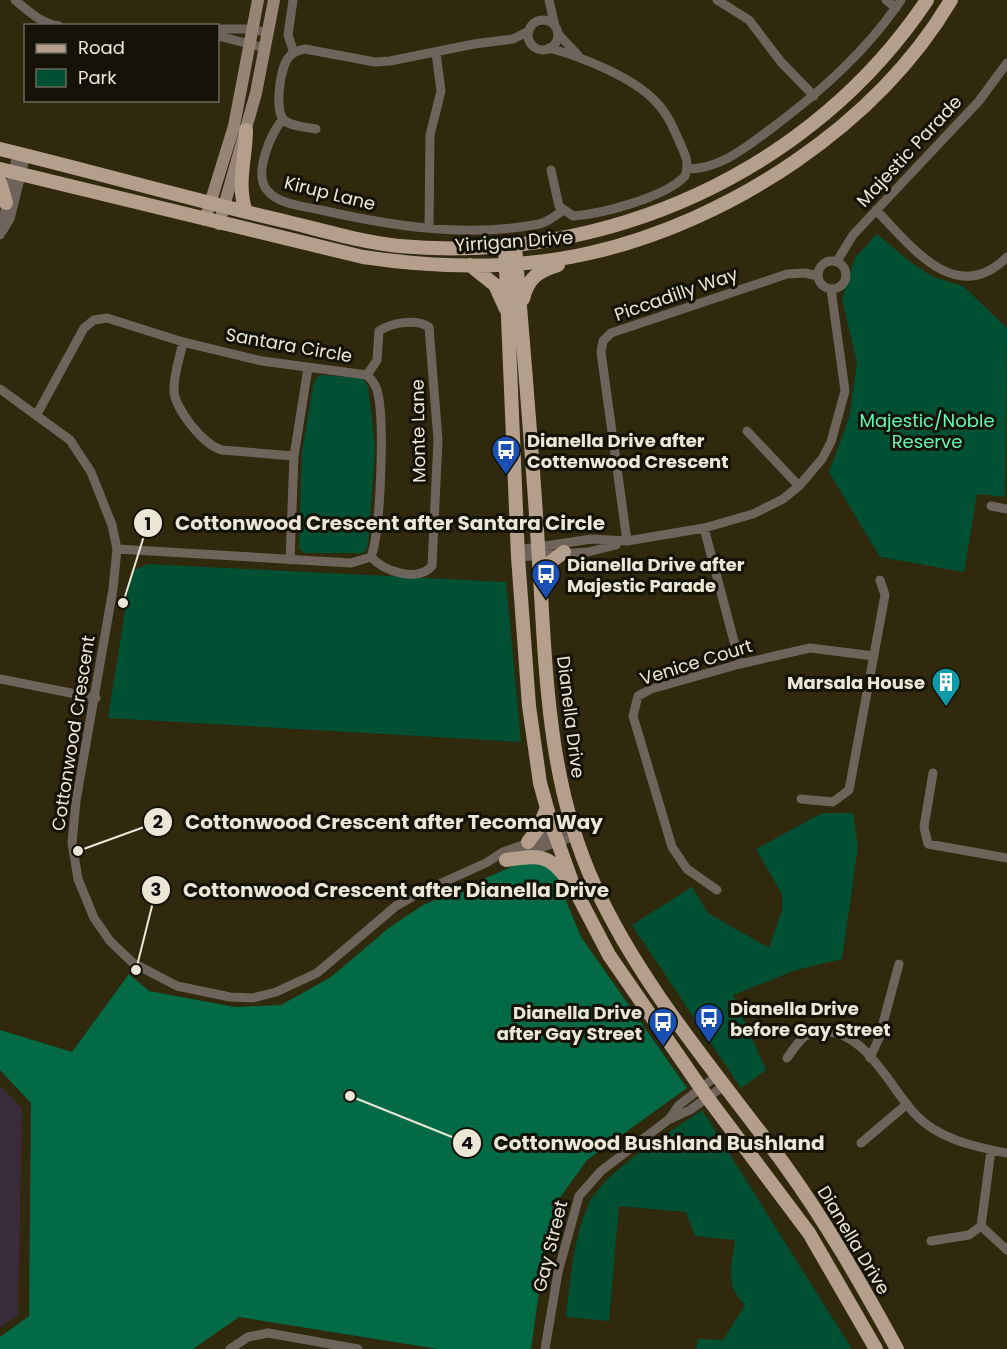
<svg xmlns="http://www.w3.org/2000/svg" width="1007" height="1349" font-family="Poppins,sans-serif">
<style>
.education{fill:#392b39}
.green{fill:#005134}
.forest{fill:#026b46}
.lines{fill:none;stroke-linecap:round;stroke-linejoin:round}
.street{stroke:#6f645b;stroke-width:9}
.secondary{stroke:#968577;stroke-width:12}
.primary{stroke:#b49e8c;stroke-width:14}
.labels{text-anchor:middle;dominant-baseline:central;stroke-width:6;stroke-linejoin:round;paint-order:stroke}
.street-label{font-size:18px;fill:#ebe7d7;stroke:#151207}
.park-label{font-size:18px;fill:#64f8b6;stroke:#151207}
.poi-label{font-size:18px;font-weight:bold;fill:#ebe7d7;stroke:#151207;text-anchor:start}
.leader{fill:none;stroke:#ebe7d7;stroke-width:2}
.callout-dot{fill:#ebe7d7;stroke:#151207;stroke-width:2}
.mark-label{font-size:18px;text-anchor:middle;font-weight:bold;fill:#111}
.callout-label{font-size:20px;text-anchor:middle;font-weight:bold;fill:#ebe7d7;stroke:#151207;stroke-width:6;stroke-linejoin:round;paint-order:stroke}
</style>
<rect width="100%" height="100%" fill="#30290e"/>
<path class="education" d="M0,1086L22,1108L18,1315L0,1328Z"/>
<path class="green" d="M877,234L909,261L933,277L963,286L1007,328L1005,497L977,494L964,572L880,557L829,472L849,418L857,363L842,299L855,258Z
M320,375L362,378L368,386L375,449L368,545L364,553H305L299,548L302,452L314,381Z
M148,564L506,582L521,742L108,718L130,579L134,570Z
M822,813H853L858,847L842,959L796,970L733,995L766,1070L741,1088L632,925L692,887L708,913L769,948L782,910V894L756,849Z
M702,1110L850,1346L851,1349H696L698,1339L723,1340L745,1305C724,1284 732,1268 735,1240L695,1236L686,1212L619,1206L609,1321L566,1317C570,1280 573,1243 587,1208C601,1172 670,1133 702,1110Z"/>
<path class="forest" d="M546,852L581,937L687,1088L587,1160L559,1199L541,1277L531,1349H438L239,1317L193,1349H0V1337L29,1316L31,1103L0,1070V1030L72,1052L129,974L149,991L235,1007L281,1005L331,977L390,927L423,905Z"/>
<g class="lines">
<path class="street" d="M15,0C28,11 42,24 59,26
M293,0L288,35L294,53
M549,0L555,26
M717,0L749,20L781,62L814,96
M886,0L896,8
M528 35a15 15 0 1 1 30 0a15 15 0 1 1-30 0Z
M218,29H253L268,33
M558,34L578,55
M218,36L265,48
M549,48C582,57 633,77 656,102C667,113 673,127 679,141C685,154 690,163 685,176C666,197 602,214 573,216L559,206L551,170
M283,119C271,133 253,174 267,190C279,205 303,206 321,210C391,226 467,238 539,224C548,222 555,216 562,211
M316,129C306,127 292,127 284,120C274,111 280,67 289,57C293,52 299,50 305,49L375,62L390,61L474,44L513,39L529,31
M687,169C721,169 746,147 772,128C821,91 866,52 901,0
M876,210C911,246 956,308 1007,257
M429,227L430,135L441,91L436,53
M2,232L10,219L26,155
M0,235L17,153
M837,261L853,235L979,101L1007,63
M818 275a14 14 0 1 1 28 0a14 14 0 1 1-28 0Z
M183,342C180,357 174,373 174,389C173,407 204,446 222,450L294,456
M367,375L377,360L379,331C391,323 416,318 429,327L438,440L432,566C417,583 384,571 371,557
M0,389L70,440L91,472L112,525L117,549L113,589L76,801L72,843L78,879L94,918L110,941L133,963L177,986L230,997L253,998L276,992L317,973L396,906L417,894L486,863L503,852L572,827
M37,414L84,328L94,320L107,318L183,342L262,361L367,375C371,379 375,384 377,390C385,417 381,530 371,557L351,563L117,549
M747,431L799,486
M991,506L1007,509
M704,528L740,664
M627,541L601,352L603,341L611,333L787,274L805,273L818,276
M518,550L592,539L627,541L704,528L753,514L783,499L799,486L822,459L831,442L845,391L831,289
M518,557L588,552L616,545
M290,560L294,456L308,368
M0,679L96,698
M933,773L924,827L928,844L1007,858
M801,799L833,802L849,790L885,595L880,580
M523,854L575,836
M717,890L687,869L672,847L633,716L638,696L651,689L740,664L810,648L874,656
M787,1058C792,1051 798,1042 804,1037C808,1034 813,1034 817,1033C862,1023 890,1088 915,1114C938,1139 975,1147 1007,1153
M870,1058L879,1038L899,964
M670,1118L679,1105L718,1075
M861,1143L907,1104
M981,1226L991,1150
M981,1226L1007,1250
M931,1241L969,1235L981,1226
M230,1349L248,1337L268,1333L358,1349
M545,1349L558,1272L579,1196L601,1171L668,1120L690,1110L725,1085"/>
<path class="secondary" d="M205,220L234,126L258,0
M219,224L256,93L274,0"/>
<path class="primary" d="M246,130C246,159 236,183 246,212
M0,149C95,172 189,199 284,221C322,230 360,242 399,246C605,265 812,172 927,0
M0,169L363,257C437,268 516,270 590,253C730,221 877,125 951,0
M0,182L6,203
M515,245C523,345 532,446 538,546C546,661 545,777 594,884C641,987 717,1073 784,1164C826,1222 862,1285 897,1349
M505,246L518,557L529,706L540,783L552,826L575,890L609,955L707,1097L809,1233L876,1349
M470,265L495,285L506,309
M523,299C528,278 538,271 558,265
M540,570L564,552
M528,842L539,827L547,808
M506,860C535,856 548,852 566,878"/>
</g>
<defs>
<g id="bus-pin" transform="scale(1.5)"><path d="M0 17L-7.5 6A9.5 9.5 0 1 1 7.5 6Z" fill="#1a4fb4" stroke="#151207"/><path d="M-5-6H5V4H4V6H2V4H-2V6H-4V4H-5ZM-3.5-4V0h7V-4ZM-3.5 1.2v1.5H-2V1.2ZM2 1.2v1.5H3.5V1.2Z" fill="#fff"/></g>
<g id="building-pin" transform="scale(1.5)"><path d="M0 17L-7.5 6A9.5 9.5 0 1 1 7.5 6Z" fill="#0f9aa8" stroke="#151207"/><path d="M-4-6H4V6H1V3H-1V6H-4ZM-2.5-4.3h1.7v1.8h-1.7ZM.8-4.3h1.7v1.8H.8ZM-2.5-1h1.7V.8h-1.7ZM.8-1h1.7V.8H.8Z" fill="#fff"/></g>
</defs>
<g fill-rule="evenodd">
<use href="#bus-pin" x="506" y="450"/>
<use href="#bus-pin" x="546" y="574"/>
<use href="#building-pin" x="946" y="682"/>
<use href="#bus-pin" x="709" y="1018"/>
<use href="#bus-pin" x="663" y="1022"/>
</g>
<g class="labels">
<g class="street-label">
<text transform="translate(909 151) rotate(-47)">Majestic Parade</text>
<text transform="translate(330 193) rotate(14)">Kirup Lane</text>
<text transform="translate(514 241) rotate(-4)">Yirrigan Drive</text>
<text transform="translate(676 294) rotate(-19)">Piccadilly Way</text>
<text transform="translate(289 345) rotate(10)">Santara Circle</text>
<text transform="translate(418 431) rotate(-91)">Monte Lane</text>
<text transform="translate(696 662) rotate(-17)">Venice Court</text>
<text transform="translate(571 717) rotate(83)">Dianella Drive</text>
<text transform="translate(73 733) rotate(-81)">Cottonwood Crescent</text>
<text transform="translate(854 1240) rotate(59)">Dianella Drive</text>
<text transform="translate(550 1246) rotate(-76)">Gay Street</text>
</g>
<g class="park-label">
<text x="927" y="420">Majestic/Noble<tspan x="927" dy="21">Reserve</tspan></text>
</g>
<g class="poi-label">
<text x="527" y="440">Dianella Drive after<tspan x="527" dy="21">Cottenwood Crescent</tspan></text>
<text x="567" y="564">Dianella Drive after<tspan x="567" dy="21">Majestic Parade</tspan></text>
<text x="925" y="682" text-anchor="end">Marsala House</text>
<text x="730" y="1008">Dianella Drive<tspan x="730" dy="21">before Gay Street</tspan></text>
<text x="642" y="1012" text-anchor="end">Dianella Drive<tspan x="642" dy="21">after Gay Street</tspan></text>
</g>
</g>
<path class="leader" d="M123 603L148 523M78 851L158 822M136 970L156 890M350 1096L467 1143"/>
<g class="callout-dot">
<circle cx="123" cy="603" r="6"/>
<circle cx="78" cy="851" r="6"/>
<circle cx="136" cy="970" r="6"/>
<circle cx="350" cy="1096" r="6"/>
<circle cx="148" cy="523" r="15"/>
<circle cx="158" cy="822" r="15"/>
<circle cx="156" cy="890" r="15"/>
<circle cx="467" cy="1143" r="15"/>
</g>
<g class="mark-label">
<text x="148" y="530">1</text>
<text x="158" y="828">2</text>
<text x="156" y="896">3</text>
<text x="467" y="1149">4</text>
</g>
<g class="callout-label">
<text x="390" y="530">Cottonwood Crescent after Santara Circle</text>
<text x="394" y="829">Cottonwood Crescent after Tecoma Way</text>
<text x="396" y="897">Cottonwood Crescent after Dianella Drive</text>
<text x="659" y="1150">Cottonwood Bushland Bushland</text>
</g>
<rect x="24" y="24" width="195" height="78" fill="#151207" stroke="#6b675a" stroke-width="1.5"/>
<rect x="36" y="44" width="30" height="9" fill="#b49e8c" stroke="#6b675a" stroke-width="1.5"/>
<text x="78" y="54" font-size="18" fill="#ebe7d7">Road</text>
<rect x="36" y="69" width="30" height="18" fill="#005134" stroke="#6b675a" stroke-width="1.5"/>
<text x="78" y="84" font-size="18" fill="#ebe7d7">Park</text>
</svg>
